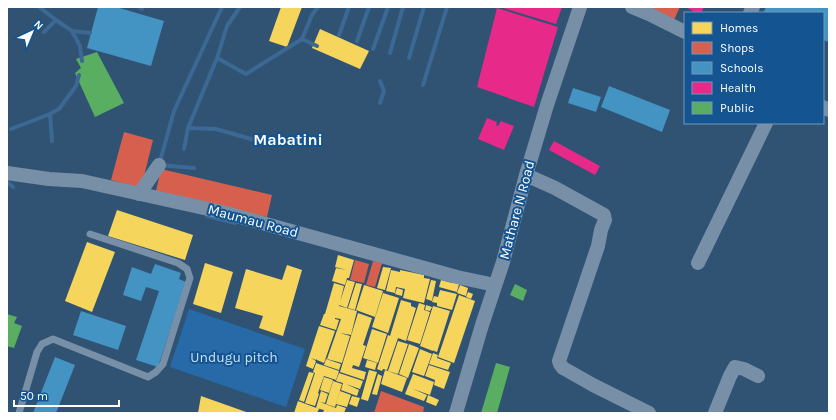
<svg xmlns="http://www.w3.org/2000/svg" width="836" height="420" font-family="Karla,sans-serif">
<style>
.green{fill:#276aa7}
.homes{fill:#f6d55c}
.shops{fill:#d6604d}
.schools{fill:#4393c3}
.health{fill:#e7298a}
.public{fill:#5aae61}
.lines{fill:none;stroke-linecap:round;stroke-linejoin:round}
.stream{stroke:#3b6994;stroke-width:4}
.lane{stroke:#7790a7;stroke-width:7}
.street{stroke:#7790a7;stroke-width:14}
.labels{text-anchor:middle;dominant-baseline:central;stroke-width:4;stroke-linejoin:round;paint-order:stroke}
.street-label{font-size:14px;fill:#fff;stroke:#145490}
.park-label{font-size:14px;fill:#c7e3fc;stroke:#145490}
.quarter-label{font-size:16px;font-weight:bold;fill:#fff;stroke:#145490}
</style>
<rect width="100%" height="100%" fill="#305374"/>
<path class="green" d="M189,309L305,349L286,407L170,367Z"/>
<path class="homes" d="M281,7H302L287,47L269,41Z
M320,29L369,51L360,69L312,48Z
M117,210L193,235L185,260L108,236Z
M87,242L115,252L92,312L65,301Z
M338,255L354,260L349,278H347L345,285L332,281L336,268L347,270L335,267Z
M205,263L233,272L221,313L193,304Z
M287,265L302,270L283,336L259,328L263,316L235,308L246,269L282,280Z
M383,267L391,268L385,290L377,288Z
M391,270L400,272V270L424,275V278L430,279L424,303L403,298L405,289L396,287L395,293L386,291Z
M347,280L355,282L347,308L339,305Z
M431,280L436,281L432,301L426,299Z
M441,280L452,283V282L459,284L457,292L439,287Z
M334,283L344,286L339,306L357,311L351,335L340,333L350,336L342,363L327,359L341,319L335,318V319L339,320L336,330L320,325L324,314H325Z
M356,283L362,284L355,310L348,308Z
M364,285L383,291L375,317L356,310Z
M460,285L468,288L466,296L457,293Z
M397,288L403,290L402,296L395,294Z
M440,290L457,294L452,310L437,306V303L432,302L434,296L438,297Z
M468,292L473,294L471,299L466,297Z
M383,293L399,298L388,333L372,327Z
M459,295L475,301L454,363L438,357Z
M401,300L411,303V306L416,308L406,341L398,338L387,370L383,369L382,371L377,369L388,335L390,336Z
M419,303L425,305L424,310L430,312L420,344L407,340Z
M426,305L432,307L430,311L425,310Z
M433,306L450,311L437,352L434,351V350L433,351L420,346Z
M358,313L372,318L363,345L366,346L359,367L353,365L352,368L366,372L364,380L340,372Z
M319,326L335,331L324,363L317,360V359L316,360L311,358L316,361L313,369L306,366Z
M372,329L387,334L378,363L363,358Z
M398,341L408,344L398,374L388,371Z
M409,344L419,348L408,378L399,374Z
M420,349L432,354L424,376L412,372Z
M433,353L438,355L437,358L451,363L448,370L429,364Z
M326,359L341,364L339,370L324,365Z
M367,360L377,363L375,370L365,367Z
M316,363L339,371L336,380L324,376L318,393L319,394L315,406L305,403L315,373L313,372Z
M429,365L450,372L444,389L434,385L435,380L425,376Z
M369,370L377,372L368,401L361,399Z
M385,370L407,378L402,392L381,384Z
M309,372L314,373L304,402L299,400Z
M339,373L363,381L360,389L346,384L359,390L357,396L341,390L343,383L336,381Z
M378,374L382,376L377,395L372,394Z
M413,374L434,382L430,395L413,389L427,395L424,401L405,394Z
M324,377L333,380L329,393L320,390Z
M333,381L342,384L335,407L326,404Z
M321,391L328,394L325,403L320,402L336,408L337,405L346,408L344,413H323L324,410L316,408Z
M340,391L351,395L347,407L336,404Z
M428,395L439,400L436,406L426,402Z
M201,396L249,413H198Z
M352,396L360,398L357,407L349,404Z
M298,401L319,409L317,413H294Z"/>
<path class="shops" d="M651,7H680L673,22L649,10Z
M124,132L153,140L141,188L111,180Z
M161,169L272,195L267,217L156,191Z
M355,260L369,264L364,283L350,280Z
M373,261L382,263L375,287L366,285Z
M381,391L424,407L423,413H374Z"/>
<path class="schools" d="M98,7H116L164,21L151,66L87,48Z
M766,7H829V42L823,40V13H763Z
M609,86L670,110L662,132L601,107Z
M573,88L601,97L596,112L568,103Z
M155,264L181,273L179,279L186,282L158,367L136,360L159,291L146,287L141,301L123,295L132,267L151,274Z
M81,311L126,326L118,350L73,335Z
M55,357L75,365L56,413H33Z"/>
<path class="health" d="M500,7H562L556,24Z
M686,7H704L701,13H696Z
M497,8L558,27L534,107L477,87Z
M487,118L497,122L496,125L498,126L501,121L514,126L504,150L478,139Z
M554,141L600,166L595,175L549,150Z"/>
<path class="public" d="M97,52L124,103L95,117L75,73L81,68L76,59Z
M515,284L527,290L523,301L510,295Z
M7,314L17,317L14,323L22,326L14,348L7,346Z
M496,363L510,367L497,413H481Z"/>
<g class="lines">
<path class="stream" d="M39,7L56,20L72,31L80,46L82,61
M139,7L142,9L140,7
M72,31L90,33
M44,32L56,20
M339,35L349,7
M302,39L317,46
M357,41L369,7
M373,49L388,7
M390,53L403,7
M217,58L246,74L302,39L312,15L318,7
M409,58L424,7
M380,81L384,91L380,103
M423,85L447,7
M188,128L216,129L262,142
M11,129L50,114
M52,141L50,114L59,109L76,86L79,75
M184,149L188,128L217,58L227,26L240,7
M194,168L159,165L174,111L222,7
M7,182L13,187
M207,216L235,223"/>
<path class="lane" d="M19,413L37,352L42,344L53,339L148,377L156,372L163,364L190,278L187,269L178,263L90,234"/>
<path class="street" d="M632,7L649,14L685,32
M750,13L753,7
M823,107L829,110
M7,173L49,179L82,181L226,213L457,277L495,285
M526,175L555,188L604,215L605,220L601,230L598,246L559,361L560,364L563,368L593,385L649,413
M139,194L159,165
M698,263L766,123
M456,413L482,325L503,262L526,175L547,105L580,7
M715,413L730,376L735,367L744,369L758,376"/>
</g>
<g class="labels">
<g class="street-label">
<text transform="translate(517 210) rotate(-75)">Mathare N Road</text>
<text transform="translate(253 221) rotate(15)">Maumau Road</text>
</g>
<g class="park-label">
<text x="234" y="357">Undugu pitch</text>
</g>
<g class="quarter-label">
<text x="288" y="139">Mabatini</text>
</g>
</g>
<rect width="836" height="420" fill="none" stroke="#ffffff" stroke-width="16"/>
<rect x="684" y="12" width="140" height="112" fill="#145490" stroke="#7298bc"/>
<rect x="692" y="22" width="20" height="12" fill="#f6d55c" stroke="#7298bc"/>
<text x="720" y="32" font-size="12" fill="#ffffff">Homes</text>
<rect x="692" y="42" width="20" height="12" fill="#d6604d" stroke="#7298bc"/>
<text x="720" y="52" font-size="12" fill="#ffffff">Shops</text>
<rect x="692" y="62" width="20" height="12" fill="#4393c3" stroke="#7298bc"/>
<text x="720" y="72" font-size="12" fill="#ffffff">Schools</text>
<rect x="692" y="82" width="20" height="12" fill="#e7298a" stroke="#7298bc"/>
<text x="720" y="92" font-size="12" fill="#ffffff">Health</text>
<rect x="692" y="102" width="20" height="12" fill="#5aae61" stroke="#7298bc"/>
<text x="720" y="112" font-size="12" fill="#ffffff">Public</text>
<g transform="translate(32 32) rotate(44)" stroke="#145490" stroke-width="3" paint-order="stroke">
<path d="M0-3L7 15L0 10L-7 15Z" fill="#ffffff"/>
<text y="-6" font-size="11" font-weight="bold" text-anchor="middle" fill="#ffffff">N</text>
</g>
<path d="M14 400v6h105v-6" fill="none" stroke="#ffffff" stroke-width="2"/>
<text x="20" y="400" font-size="12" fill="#ffffff" stroke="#145490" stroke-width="3" paint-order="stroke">50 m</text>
</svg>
